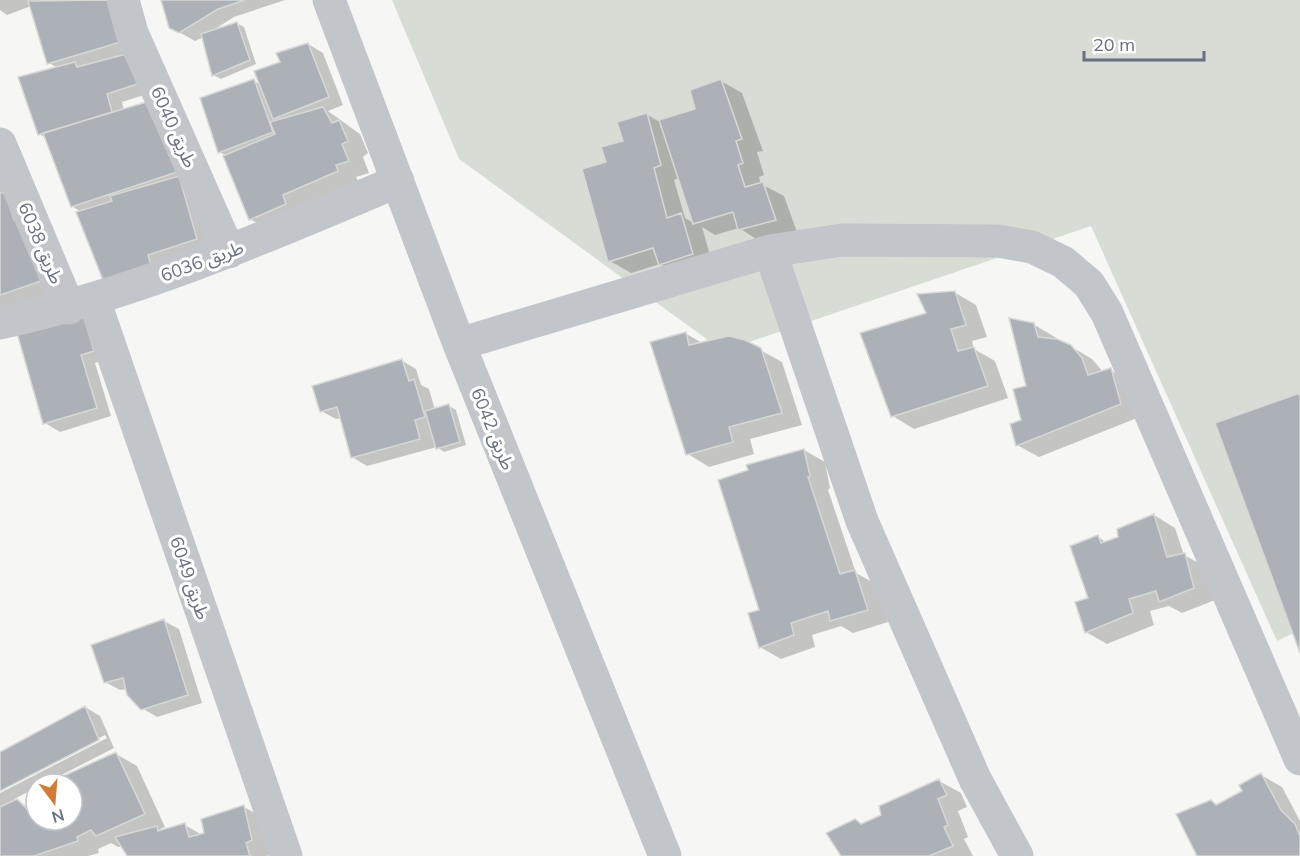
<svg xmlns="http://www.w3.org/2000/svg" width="1300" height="856" font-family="Mulish,'Noto Sans Arabic',sans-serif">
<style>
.green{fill:#d7ddd5}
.shadow{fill:#0003;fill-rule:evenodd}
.building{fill:#acb1b7;stroke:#d7d8d6;stroke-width:1.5}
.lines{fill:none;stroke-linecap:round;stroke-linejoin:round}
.minor{stroke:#c2c5c9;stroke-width:33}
.labels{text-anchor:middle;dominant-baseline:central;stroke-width:6;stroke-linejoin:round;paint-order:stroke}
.street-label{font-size:18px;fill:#687182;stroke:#fff}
</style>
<rect width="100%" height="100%" fill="#f6f6f4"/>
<path class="green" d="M392,0H1300V630L1277,641L1091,226L723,351L459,159Z"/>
<path class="shadow" d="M0,0H121L157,91L122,102L124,111L150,103L218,251L104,279L81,212L72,206L46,138L39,134L58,68L49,63L31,6L7,15L0,10Z
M163,0H285L234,17L215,29L236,23L244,27L256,64L221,79L213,75L204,37L195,41L170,27Z
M308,44L323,53L343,105L328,111L360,134L368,153L363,157L369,173L356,177L359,183L272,232L250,219L226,156L220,152L254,81L261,85L282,63Z
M721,81L742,93L763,151L757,152L764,175L759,177L761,184L784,196L797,232L761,242L739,228L715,235L702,227L713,266L681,276L660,264L631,273L610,261L608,163L646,114L658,121L697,110ZM679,178L694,223L685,218L674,180Z
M0,145L61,293L0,315Z
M954,292L976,305L987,337L972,341L974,349L995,361L1008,398L914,429L893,416Z
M83,315L108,359L95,363L111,416L60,432L45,423Z
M1033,324L1092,359L1103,372L1110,370L1132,382L1142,416L1039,457L1017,445L1028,387Z
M685,333L702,343L760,350L782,362L802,425L750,439L754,454L709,467L688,454Z
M401,360L416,369L421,385L429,389L435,410L449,406L456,410L466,445L444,452L437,447L367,466L352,457L341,418L336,419L321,411Z
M804,450L825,462L830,488L828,490L856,573L876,584L888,622L853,633L841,626L812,635L815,647L781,659L760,647L761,611Z
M1154,515L1175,528L1184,555L1206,567L1215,600L1182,613L1169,606L1150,611L1154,625L1107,644L1086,632L1098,537L1107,543L1120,538Z
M164,621L179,629L202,703L157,717L142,708L127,689L120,690L105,682Z
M85,707L100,716L114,748L44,784H36V788L14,799L31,809L36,806V820H72V784H61L116,754L137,766L165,827L160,829L163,831L185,825L202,835L244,807L265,819L273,852L267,856H129L122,846L118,847L111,843L98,849L99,853L88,856H0V793L107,738L105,735L0,789V754Z
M1261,775L1282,787L1300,821V856H1199L1211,802L1218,806L1244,792Z
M939,781L961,793L967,807L958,811L968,837L964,839L973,856H843L863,825Z"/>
<path class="building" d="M110,0L124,41L47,64L28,1Z
M161,0H245L218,9L179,33L169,28Z
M237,22L250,60L212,76L201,34Z
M308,43L329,97L273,119L254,71L280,62L276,53Z
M134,52L143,82L107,94L112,112L38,135L18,77L75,62L77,67Z
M254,79L273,132L218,153L200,98Z
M721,79L742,139L736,141L743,163L738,165L745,187L763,182L776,220L738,230L733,212L693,224L659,120L695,109L690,90Z
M150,101L177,172L71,207L43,133Z
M323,107L332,123L339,120L348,141L342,144L349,161L336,165L338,171L283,195L286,204L249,220L223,156L275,134L270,122Z
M647,113L661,165L654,168L667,218L681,213L693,254L659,265L653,248L608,262L582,169L606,162L601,147L623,141L617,122Z
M179,176L197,239L148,255L151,266L103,280L76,212L112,201L110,196Z
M5,192L14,220L20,219L41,281L0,295V193Z
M955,291L966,325L951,329L958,351L974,347L988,386L891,417L860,333L926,313L917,294Z
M83,314L94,351L81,355L97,408L43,424L17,333Z
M1009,318L1034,323L1038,337L1057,339L1071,345L1082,358L1088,375L1111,368L1121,404L1016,446L1010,424L1021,420L1013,389L1026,386Z
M686,332L689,345L729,336L745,340L761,348L782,413L729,427L733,442L686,455L650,342Z
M402,359L409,381L414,379L425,417L415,420L420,439L351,458L337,407L320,412L312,386Z
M1300,393V653L1215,423Z
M449,404L460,442L436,449L425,411Z
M804,449L810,476L808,477L840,574L855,570L868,610L830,621L828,611L791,623L794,635L759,648L748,613L759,610L718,480L748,470L746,465Z
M1154,514L1167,557L1185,553L1194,588L1159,602L1156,591L1129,599L1133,613L1085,633L1075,602L1088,598L1070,546L1098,535L1101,543L1118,537L1117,529Z
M164,619L188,695L141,710L127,695L123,678L104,683L91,645Z
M85,706L99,740L0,791V752Z
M116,752L145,814L96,836L91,830L77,837L78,841L34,856H0V807L17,799L27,809L36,804V820H72V784H59L57,779Z
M1261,773L1281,810L1295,824L1300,836V856H1197L1176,814L1211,800L1216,805L1242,791L1239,785Z
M939,779L947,795L938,799L948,825L944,827L953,846L929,856H841L826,833L855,819L861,824L881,815L879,806Z
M244,805L252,840L246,843L250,856H127L115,837L157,826L158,831L185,823L189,837L204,833L201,819Z"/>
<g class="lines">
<path class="minor" d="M123,0L132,33L229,252
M329,0L459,344L665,856
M0,144L69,308
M770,251L862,521L975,779L1017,856
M94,300L286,856
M0,323C138,293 268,236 398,181
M459,344L770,251L842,240L998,241L1032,247L1063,262L1089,284L1107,313L1300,759"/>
</g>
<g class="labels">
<g class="street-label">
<text transform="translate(174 127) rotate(66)">طريق 6040</text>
<text transform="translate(41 243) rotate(67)">طريق 6038</text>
<text transform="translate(202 261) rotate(-20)">طريق 6036</text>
<text transform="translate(493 429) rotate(68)">طريق 6042</text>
<text transform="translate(190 578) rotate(71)">طريق 6049</text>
</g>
</g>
<g transform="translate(54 802) rotate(164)"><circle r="28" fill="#ffffff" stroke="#c3c6cd" stroke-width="1.5"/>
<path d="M0-4.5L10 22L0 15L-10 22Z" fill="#d37c37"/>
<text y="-9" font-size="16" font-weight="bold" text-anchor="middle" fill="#687182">N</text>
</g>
<path d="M1084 51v9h120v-9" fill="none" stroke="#687182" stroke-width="3"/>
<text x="1093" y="51" font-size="18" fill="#687182" stroke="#ffffff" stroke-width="4.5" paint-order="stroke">20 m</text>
</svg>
